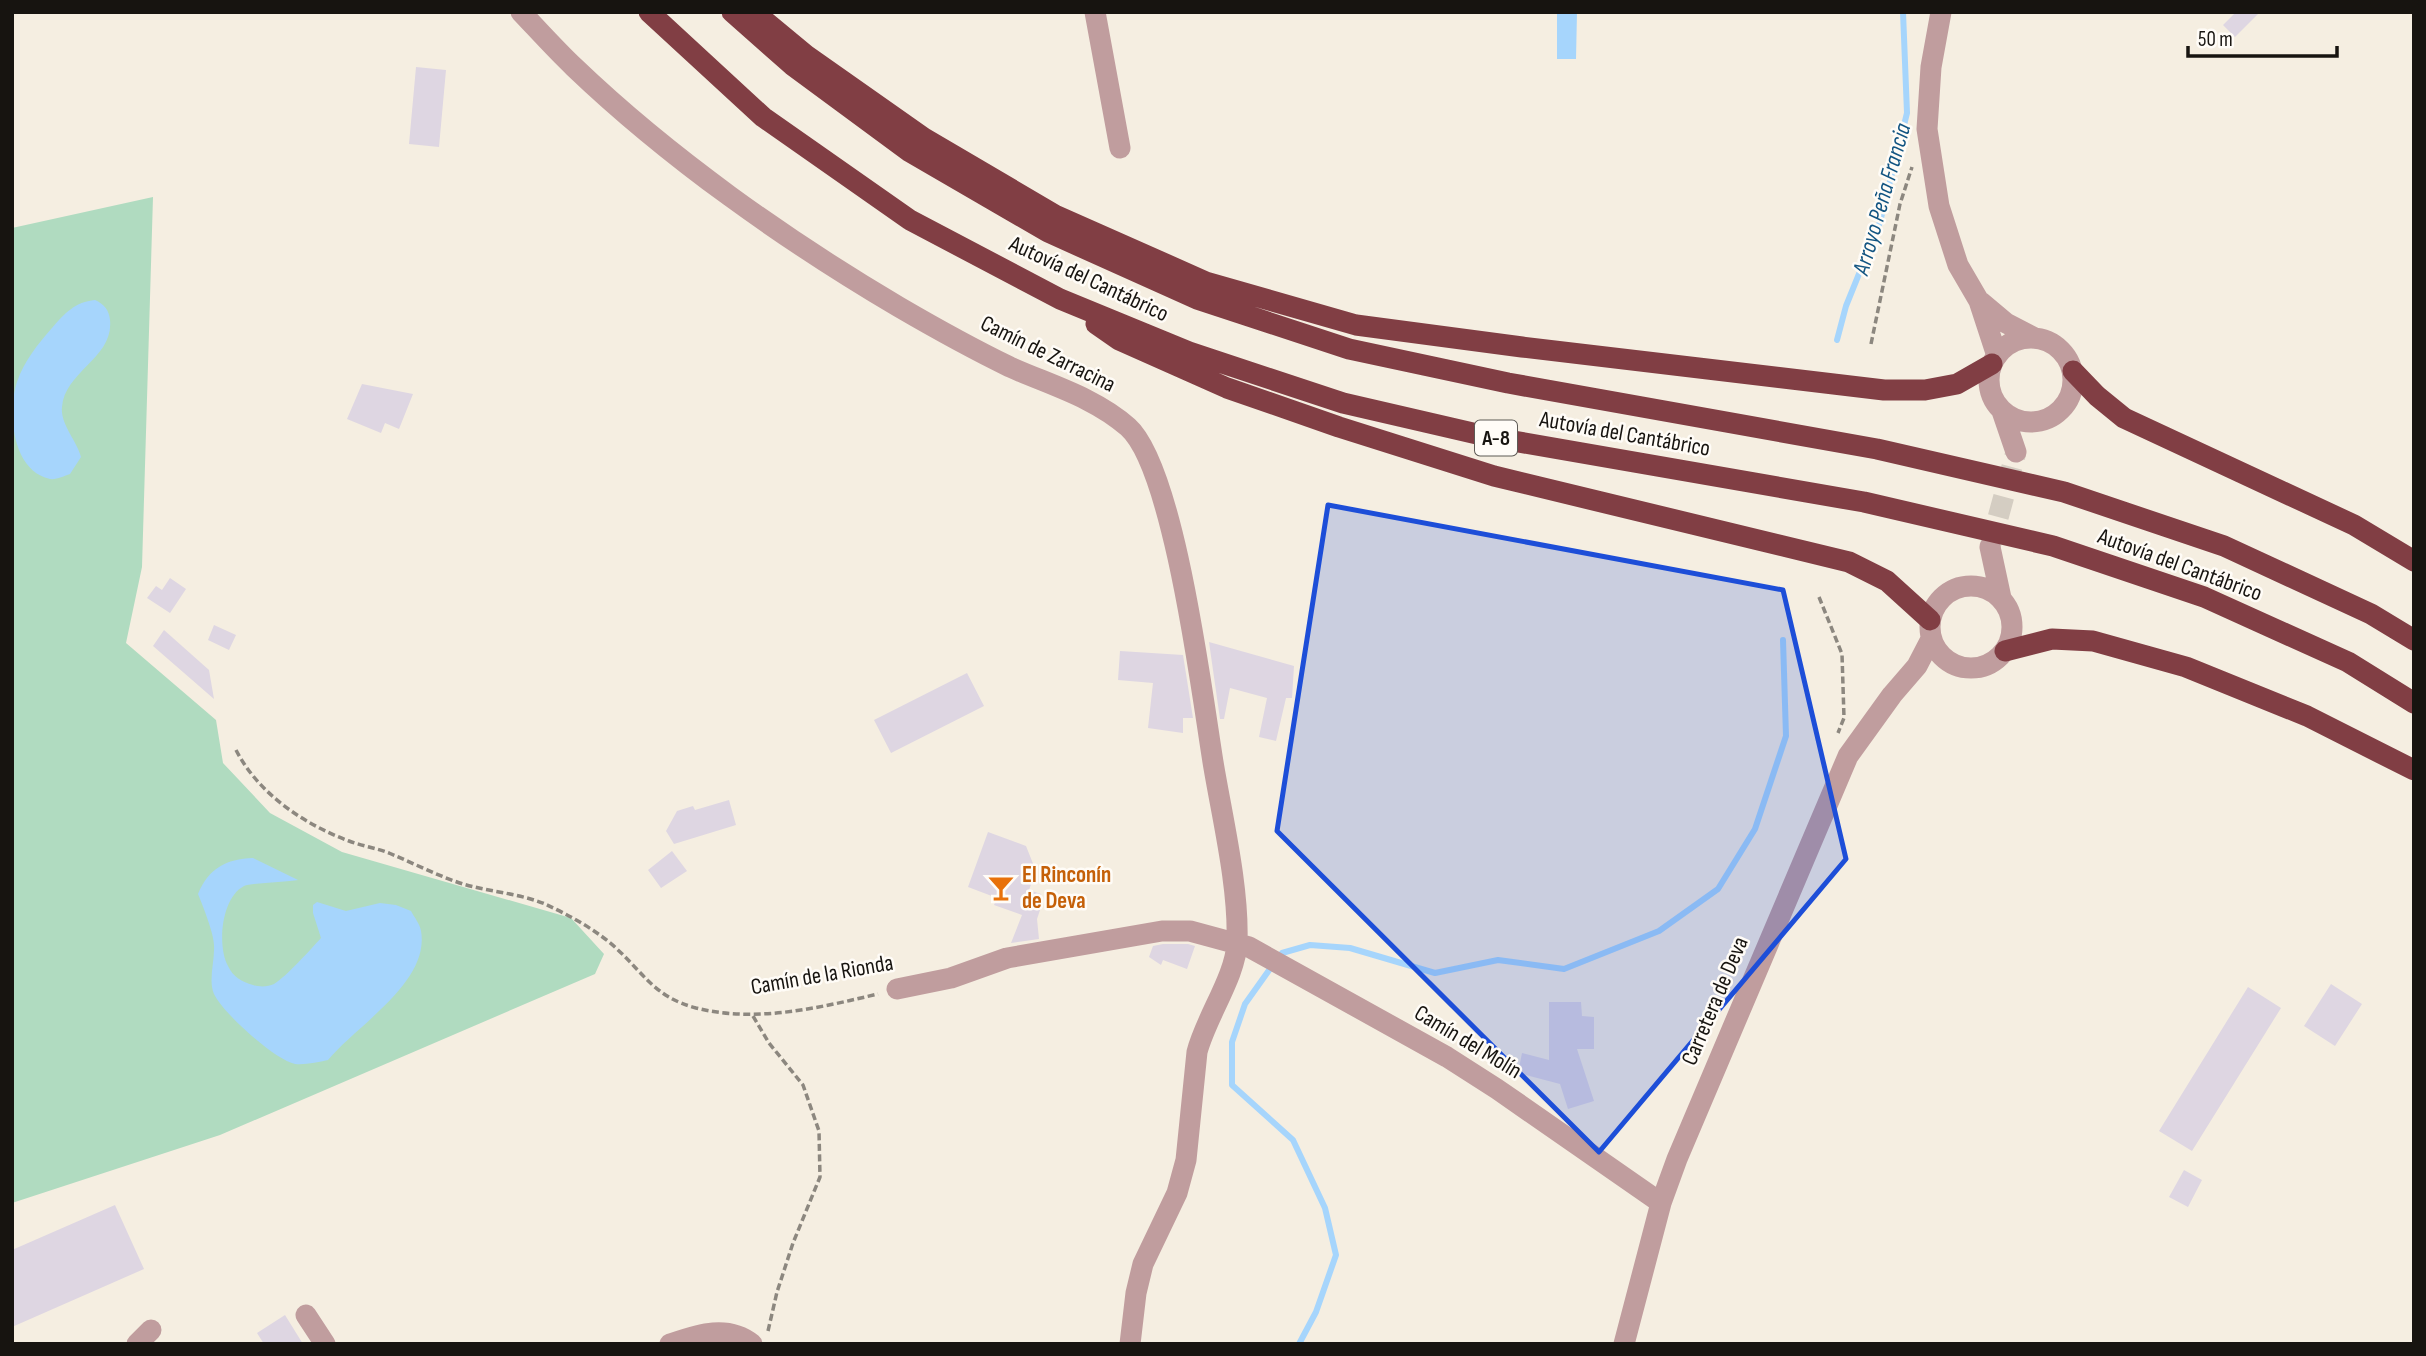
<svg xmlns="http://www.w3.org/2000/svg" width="2426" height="1356" font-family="'Sofia Sans Condensed',sans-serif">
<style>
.green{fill:#b0dbc0}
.water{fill:#a6d5fc}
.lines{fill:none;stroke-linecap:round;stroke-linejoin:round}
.stream{stroke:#a6d5fc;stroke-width:6}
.building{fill:#ded6e2}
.minor-tunnel{stroke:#d4cdc2;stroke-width:21;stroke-dasharray:21 10;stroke-linecap:butt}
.path{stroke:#8c877f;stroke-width:3.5;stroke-dasharray:7 3.5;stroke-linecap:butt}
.minor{stroke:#c09d9e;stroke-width:21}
.highway{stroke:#813e44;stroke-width:21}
.marked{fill:#1d4ed8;fill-opacity:0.2;stroke:#1d4ed8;stroke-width:5;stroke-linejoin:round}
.labels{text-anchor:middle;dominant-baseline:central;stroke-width:5;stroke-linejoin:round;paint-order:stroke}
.shield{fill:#fffcf7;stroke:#5d5a55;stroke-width:2}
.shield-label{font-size:21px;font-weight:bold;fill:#171410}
.street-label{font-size:23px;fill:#171410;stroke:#fffcf7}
.food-label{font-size:23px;font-weight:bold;fill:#c56008;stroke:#fffcf7;text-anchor:start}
.water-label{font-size:24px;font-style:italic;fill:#135582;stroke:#fffcf7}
</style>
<rect width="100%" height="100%" fill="#f5eee1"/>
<path class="green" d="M153,197L142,567L126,643L216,720L223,763L270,813L342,852L571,918L604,954L595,974L220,1135L12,1203V228Z"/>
<path class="water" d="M1557,12H1577L1576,59H1557Z
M95,300C104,304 109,310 110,320C114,358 65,371 62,407C60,424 77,441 81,457L70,474C64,476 56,480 50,479C12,471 7,412 17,382C24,361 38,344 52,328C65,313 75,302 95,300Z
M253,858L298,880C287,882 251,883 244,886C221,898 217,946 228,966C233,977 242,982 253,985C259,987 268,987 274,984C287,976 310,950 321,938L313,913V905L317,902L346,911L380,903L396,905L411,911C414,917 420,924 421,931C430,982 357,1025 328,1060C318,1062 306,1065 295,1064C275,1060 223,1013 214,994C208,980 215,961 214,945C214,934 203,906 198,894C209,868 226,859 253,858Z"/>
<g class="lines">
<path class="stream" d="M1837,340L1846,306L1880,222L1907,113L1903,12
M1279,957L1282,953L1310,945L1350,948L1435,973L1498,960L1564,969L1659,931L1718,889L1755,829L1786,736L1783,640
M1272,966L1245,1004L1232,1042V1085L1293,1140L1325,1208L1336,1255L1316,1312L1299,1344"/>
</g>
<path class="building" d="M2236,12H2260L2235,37L2223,25Z
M416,67L446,70L439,147L409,144Z
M362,384L413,394L399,429L385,423L381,433L347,419Z
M170,578L186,589L170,613L147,598L156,586L162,590Z
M214,625L236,635L229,650L208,640Z
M164,630L209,670L214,699L153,646Z
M1209,642L1294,666L1292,698H1286L1276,741L1259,737L1267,698L1230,688L1224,719H1220Z
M1120,651L1183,655L1193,718H1183V733L1148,728L1153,683L1118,680Z
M967,673L984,706L891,753L874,720Z
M729,800L736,825L674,844L666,831L677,811L693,806L695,810Z
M988,832L1026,846L1036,871L1029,890L1041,894L1042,904L1037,919L1039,939L1011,943L1022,915L994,905L997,898L968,887Z
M672,851L687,871L661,888L648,870Z
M1163,944H1188L1195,946L1187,969L1163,960L1161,965L1149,957L1153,946Z
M2331,984L2362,1004L2335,1046L2304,1026Z
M2248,987L2281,1008L2192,1151L2159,1131Z
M1549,1002H1581L1582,1016L1594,1017V1049H1577L1594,1101L1568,1109L1560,1084L1518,1073L1522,1053L1549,1060Z
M2184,1170L2202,1180L2188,1207L2169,1197Z
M115,1205L144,1269L12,1327V1250Z
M285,1315L303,1344H264L257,1333Z"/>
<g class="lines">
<path class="minor-tunnel" d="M1990,547L2016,452"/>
<path class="path" d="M1871,344L1900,204L1912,167
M1819,597L1842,654L1844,718L1838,733
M236,750C258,793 303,824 349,841C362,846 376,848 389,853C413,863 438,876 463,884C490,892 518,893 545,904C569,915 598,931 617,949C645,975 655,997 696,1008C757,1023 818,1008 878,994
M753,1016L769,1043L803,1085L819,1131L820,1177L793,1243L777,1292L768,1331"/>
<path class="minor" d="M521,12C539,31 556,50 574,67C669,158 787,241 899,307C935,328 973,349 1010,367C1050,385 1094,397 1128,427C1174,468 1202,694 1213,762C1222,817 1239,886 1237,942C1236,976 1206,1017 1197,1052L1186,1160L1177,1193L1143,1264L1136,1293L1130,1344
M1095,12L1120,148
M1941,12L1931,67L1927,129L1939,206L1958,265L1979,301L1997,356
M1981,302L2006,323L2035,338
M1989 380a42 42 0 1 1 84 0a42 42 0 1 1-84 0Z
M2002,411L2016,452
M1990,547L2001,598
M1930 627a41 41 0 1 1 82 0a41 41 0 1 1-82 0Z
M897,989L951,978L1007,958L1162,931H1190L1249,947L1447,1057L1497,1089L1661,1203
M306,1315L325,1344
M137,1344L151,1330
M670,1344C697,1335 727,1324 752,1344
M1624,1344L1661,1203L1677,1159L1848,756L1892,695L1917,666L1931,639"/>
<path class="highway" d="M649,12L763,117L910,220L1060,299L1189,352L1343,403L1490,437L1864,502L2053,546L2204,597L2348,662L2414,703
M732,12L792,65L910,152L1048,232L1197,299L1349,349L1508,383L1877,449L2064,492L2224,546L2371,614L2414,640
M754,12L806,55L924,138L1055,215L1206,282L1356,325L1522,347L1884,390H1925L1957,384L1992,364
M1096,324L1119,340L1227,388L1339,427L1494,476L1849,562L1887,581L1930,620
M2073,371L2097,396L2124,418L2354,525L2414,561
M2005,651L2052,639L2093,641L2186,667L2307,716L2414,770"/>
</g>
<path class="marked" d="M1328,505L1783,590L1846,859L1599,1152L1277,831Z"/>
<defs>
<g id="bar-bare" transform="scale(2.1)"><path d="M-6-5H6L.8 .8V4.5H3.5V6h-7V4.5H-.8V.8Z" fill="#e8710a" stroke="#fffcf7" stroke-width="2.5" paint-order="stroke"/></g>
</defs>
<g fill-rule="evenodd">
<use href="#bar-bare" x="1001" y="888"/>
</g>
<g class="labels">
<rect class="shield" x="1475" y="420.5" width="42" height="35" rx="5"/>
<g class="shield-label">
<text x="1496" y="438">A-8</text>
</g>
<g class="street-label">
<text transform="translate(1089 279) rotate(25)">Autovía del Cantábrico</text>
<text transform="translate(1048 354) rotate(26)">Camín de Zarracina</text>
<text transform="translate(1625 434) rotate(10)">Autovía del Cantábrico</text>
<text transform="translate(2180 565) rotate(20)">Autovía del Cantábrico</text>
<text transform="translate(822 975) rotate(-10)">Camín de la Rionda</text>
<text transform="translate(1715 1001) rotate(-67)">Carretera de Deva</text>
<text transform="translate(1468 1042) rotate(31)">Camín del Molín</text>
</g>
<g class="food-label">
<text x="1022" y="875">El Rinconín<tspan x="1022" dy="26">de Deva</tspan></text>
</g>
<g class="water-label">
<text transform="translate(1882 199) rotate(-74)">Arroyo Peña Francia</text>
</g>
</g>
<rect width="2426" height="1356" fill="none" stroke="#171410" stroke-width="28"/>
<path d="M2188 46v10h149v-10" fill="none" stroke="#171410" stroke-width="3.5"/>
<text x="2198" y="46" font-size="21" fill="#171410" stroke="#fffcf7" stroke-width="5" paint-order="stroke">50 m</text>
</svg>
